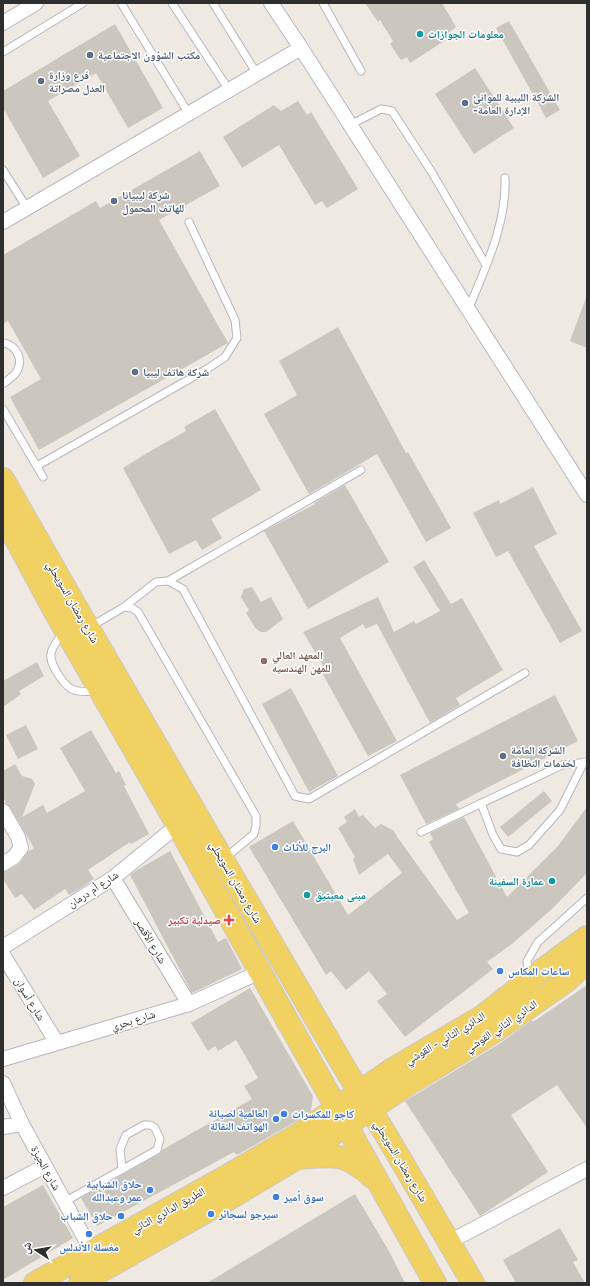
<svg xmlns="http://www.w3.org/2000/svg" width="590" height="1286" font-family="'Space Grotesk','Noto Naskh Arabic',sans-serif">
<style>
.building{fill:#cbc7bf}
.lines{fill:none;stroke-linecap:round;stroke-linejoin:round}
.lane-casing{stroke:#b4b7c1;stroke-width:9}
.street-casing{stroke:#b4b7c1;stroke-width:16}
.primary-casing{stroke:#c9c9c9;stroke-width:24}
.lane{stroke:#fff;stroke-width:7}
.street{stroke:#fff;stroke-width:14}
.primary{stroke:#f2d163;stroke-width:22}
.culture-dot{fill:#0f9aa8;stroke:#fff;stroke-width:1.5}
.service-dot{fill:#5c6f8a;stroke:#fff;stroke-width:1.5}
.education-dot{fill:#8d6e63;stroke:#fff;stroke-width:1.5}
.shop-dot{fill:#3f7fe0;stroke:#fff;stroke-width:1.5}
.health-dot{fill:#e0444e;stroke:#fff;stroke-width:1.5}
.labels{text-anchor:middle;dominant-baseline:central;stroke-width:3;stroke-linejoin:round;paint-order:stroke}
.culture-label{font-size:11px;font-weight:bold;fill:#0d838f;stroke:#fff;text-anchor:start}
.service-label{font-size:11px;font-weight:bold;fill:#4e5e75;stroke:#fff;text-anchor:start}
.street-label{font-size:11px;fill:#2e2e2e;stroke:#fff}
.education-label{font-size:11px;font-weight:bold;fill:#785e54;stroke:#fff;text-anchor:start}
.shop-label{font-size:11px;font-weight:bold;fill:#366cbe;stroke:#fff;text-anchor:start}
.health-label{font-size:11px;font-weight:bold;fill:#be3a42;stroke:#fff;text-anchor:end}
</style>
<rect width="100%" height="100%" fill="#efe9e1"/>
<path class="building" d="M365,3H442L456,27L449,32L452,36L410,63L407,57L401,60L390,44L393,41L380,20L378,22Z
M509,21L560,110L546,118L496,28Z
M115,24L163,108L128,128L96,73L48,101L80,156L43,178L3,108V91Z
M475,68L514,128L474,154L435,94Z
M298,101L307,115L311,112L358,189L327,208L322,201L315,205L279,145L242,168L223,137L274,105L281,111Z
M200,151L220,186L159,220L228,343L39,450L10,397L41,379L8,321L3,324V255L96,201L100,208Z
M586,298H587V348L570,341Z
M338,327L406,453L408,452L451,528L426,542L377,454L309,494L264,414L297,395L279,361Z
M215,409L261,490L211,519L222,538L202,550L196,540L169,554L123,468L147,453L186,431L184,427Z
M345,485L389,562L308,609L264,531L315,504L314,503Z
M533,487L557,534L534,546L582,631L560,643L508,551L496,557L473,513L499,500L500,504Z
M424,560L451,604L462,598L503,670L456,698L460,705L430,723L377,624L365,629L363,624L340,638L397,741L368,756L321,671L325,669L303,632L378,597L394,632L414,621L416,624L440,611L413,567Z
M252,587L261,602L271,597L283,619L266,632H261L256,629L246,613L249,610L241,597L244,589Z
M37,662L44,676L19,691L21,694L3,707V681Z
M291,688L338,776L309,792L262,704Z
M555,695L578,741L456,804L459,809L426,824L400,775Z
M26,725L38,749L18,759L6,735Z
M91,730L116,773L119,771L126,785L124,786L149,834L131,844L130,842L88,870L94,879L81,888L69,895L65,889L34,910L22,894L15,898L3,879V873L19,864L28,852L34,848L10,807L6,803L3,798V771L15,764L22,776L32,779L35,784L22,817L43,805L47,813L85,791L60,748Z
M544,791L552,801L508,837L500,827Z
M587,807V873L553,908L513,943L487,962L493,969L405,1037L377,1001L387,994L369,971L346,990L331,971L326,975L249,847L293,821L348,915L402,873L388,854L359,875L353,859L355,857L338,828L347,822L344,817L355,809L359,817L363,815L375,828L381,824L394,831L398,838L457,920L469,913L429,842L433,839L430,833L464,817L507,897L558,846Z
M170,851L218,942L226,938L242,969L192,993L130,875L137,870Z
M587,985V1128L557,1085L511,1115L548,1172L480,1216L405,1101L499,1044L532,1020L533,1022Z
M250,988L313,1096L311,1111L293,1123L237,1155L234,1152L97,1226L81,1198L159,1154L162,1150L252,1099L244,1086L258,1078L236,1040L218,1051L215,1046L208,1051L191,1023Z
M43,1185L73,1238L3,1280V1207Z
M355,1194L390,1253L405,1283H207Z
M560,1228L578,1260L573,1262L585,1283H516L503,1260Z"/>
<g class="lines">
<g class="lane-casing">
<path id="lane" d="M121,3L189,114
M172,3L229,90
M213,3L257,74
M323,3L361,71
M3,52L83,3
M350,125L381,109L392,111L431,171L486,265
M3,170L27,208
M468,310C485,269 507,223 505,178
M3,343C17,345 25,361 15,374C12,377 7,381 3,384
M3,409L43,477
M37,466L207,369L225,357L237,338L235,320L189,222
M168,581L361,470
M124,607L156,582L168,581L183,589L295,796L309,799L525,673
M90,627L124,607L132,608L138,612L256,816V825L254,834L224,859
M63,632C59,639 52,646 51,654C50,660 53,665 56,671C68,691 73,693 97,691
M481,803L493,835L501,849L517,852L529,845L560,810L584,762
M421,832L562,765L587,762
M529,975L527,961L538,942L587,898
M64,1202L157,1150L160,1139L155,1128L150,1125H144L126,1135L120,1149L122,1169"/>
</g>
<g class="street-casing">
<path id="street" d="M271,3L301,48L587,495
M3,23L36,3
M3,222L301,48
M3,811L18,837L21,848L14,857L3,864
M113,878L189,1004
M3,947L113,878L178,825
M3,955L57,1043
M3,1059L189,1004L260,972
M3,1083L22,1124L95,1257
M3,1127L22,1124
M3,1188L45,1166
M449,1242L587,1169"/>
</g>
<g class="primary-casing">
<path id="primary" d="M3,479L72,600L223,860L347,1072L385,1133L473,1283
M3,515L54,610L173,817L435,1283
M300,1158C334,1155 345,1152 372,1177
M35,1283L227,1176L299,1134L391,1070L483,1016L530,979L587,937
M80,1283L237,1194L297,1158L410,1083L492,1033L565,982L587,962"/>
</g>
<use href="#lane" class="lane"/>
<use href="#street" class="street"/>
<use href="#primary" class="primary"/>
</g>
<g class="culture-dot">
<circle cx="420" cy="34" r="4"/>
<circle cx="552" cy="881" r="4"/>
<circle cx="307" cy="895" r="4"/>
</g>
<g class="service-dot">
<circle cx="90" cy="55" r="4"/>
<circle cx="41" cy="81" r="4"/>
<circle cx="465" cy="103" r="4"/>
<circle cx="114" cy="201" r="4"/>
<circle cx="135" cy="372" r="4"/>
<circle cx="503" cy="756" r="4"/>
</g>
<circle class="education-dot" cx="264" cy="661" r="4"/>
<g class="shop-dot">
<circle cx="275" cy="847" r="4"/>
<circle cx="500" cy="971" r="4"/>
<circle cx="284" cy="1114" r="4"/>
<circle cx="276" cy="1119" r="4"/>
<circle cx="150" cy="1190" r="4"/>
<circle cx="276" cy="1197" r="4"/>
<circle cx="211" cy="1214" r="4"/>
<circle cx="121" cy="1216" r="4"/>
<circle cx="89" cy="1234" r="4"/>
</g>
<path class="health-dot" d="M227 914h4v4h4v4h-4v4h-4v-4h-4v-4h4z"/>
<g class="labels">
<g class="culture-label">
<text x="428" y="34">معلومات الجوازات</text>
<text x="544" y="881" text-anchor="end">عمارة السفينة</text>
<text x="315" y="895">مبنى معيتيق</text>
</g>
<g class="service-label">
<text x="98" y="55">مكتب الشؤون الاجتماعية</text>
<text x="49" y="75">فرع وزارة<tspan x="49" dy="13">العدل مصراتة</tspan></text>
<text x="473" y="97">الشركة الليبية للموانئ<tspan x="473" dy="13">-الإدارة العامة</tspan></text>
<text x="122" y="195">شركة ليبيانا<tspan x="122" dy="13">للهاتف المحمول</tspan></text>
<text x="143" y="372">شركة هاتف ليبيا</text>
<text x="511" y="750">الشركة العامة<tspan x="511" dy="13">لخدمات النظافة</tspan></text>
</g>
<g class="street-label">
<text transform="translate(73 602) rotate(60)">شارع رمضان السويحلي</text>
<text transform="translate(236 882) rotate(60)">شارع رمضان السويحلي</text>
<text transform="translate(93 889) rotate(-33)">شارع أم درمان</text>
<text transform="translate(151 941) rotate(59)">شارع الأقصر</text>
<text transform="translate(30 999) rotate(59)">شارع أسوان</text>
<text transform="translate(133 1020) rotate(-17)">شارع بحري</text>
<text transform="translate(501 1026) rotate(-34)">الدائري الثاني القوشي</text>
<text transform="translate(445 1038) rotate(-31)">الدائري الثاني - القوشي</text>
<text transform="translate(401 1161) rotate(59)">شارع رمضان السويحلي</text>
<text transform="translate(46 1168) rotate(61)">شارع الجيزة</text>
<text transform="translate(168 1210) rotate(-29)">الطريق الدائري الثاني</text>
</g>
<g class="education-label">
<text x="272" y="655">المعهد العالي<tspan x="272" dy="13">للمهن الهندسيه</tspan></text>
</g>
<g class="shop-label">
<text x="283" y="847">البرج للأثاث</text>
<text x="508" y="971">ساعات المكاس</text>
<text x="268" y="1113" text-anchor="end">العالمية لصيانة<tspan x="268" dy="13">الهواتف النقالة</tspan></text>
<text x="292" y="1114">كاجو للمكسرات</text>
<text x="142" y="1184" text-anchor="end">حلاق الشبابية<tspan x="142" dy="13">عمر وعبدالله</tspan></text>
<text x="284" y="1197">سوق أمير</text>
<text x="219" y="1214">سيرجو لسجائر</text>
<text x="113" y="1216" text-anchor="end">حلاق الشباب</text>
<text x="89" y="1247" text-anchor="middle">مغسلة الأندلس</text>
</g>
<g class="health-label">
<text x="221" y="920">صيدلية تكبير</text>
</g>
</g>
<rect width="590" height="1286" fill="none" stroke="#2e2e2e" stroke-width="8"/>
<g transform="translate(36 1250) rotate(282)" stroke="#ffffff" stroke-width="3" paint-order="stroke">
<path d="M0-3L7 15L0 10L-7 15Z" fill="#2e2e2e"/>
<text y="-6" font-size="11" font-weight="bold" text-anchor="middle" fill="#2e2e2e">ش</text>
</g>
</svg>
